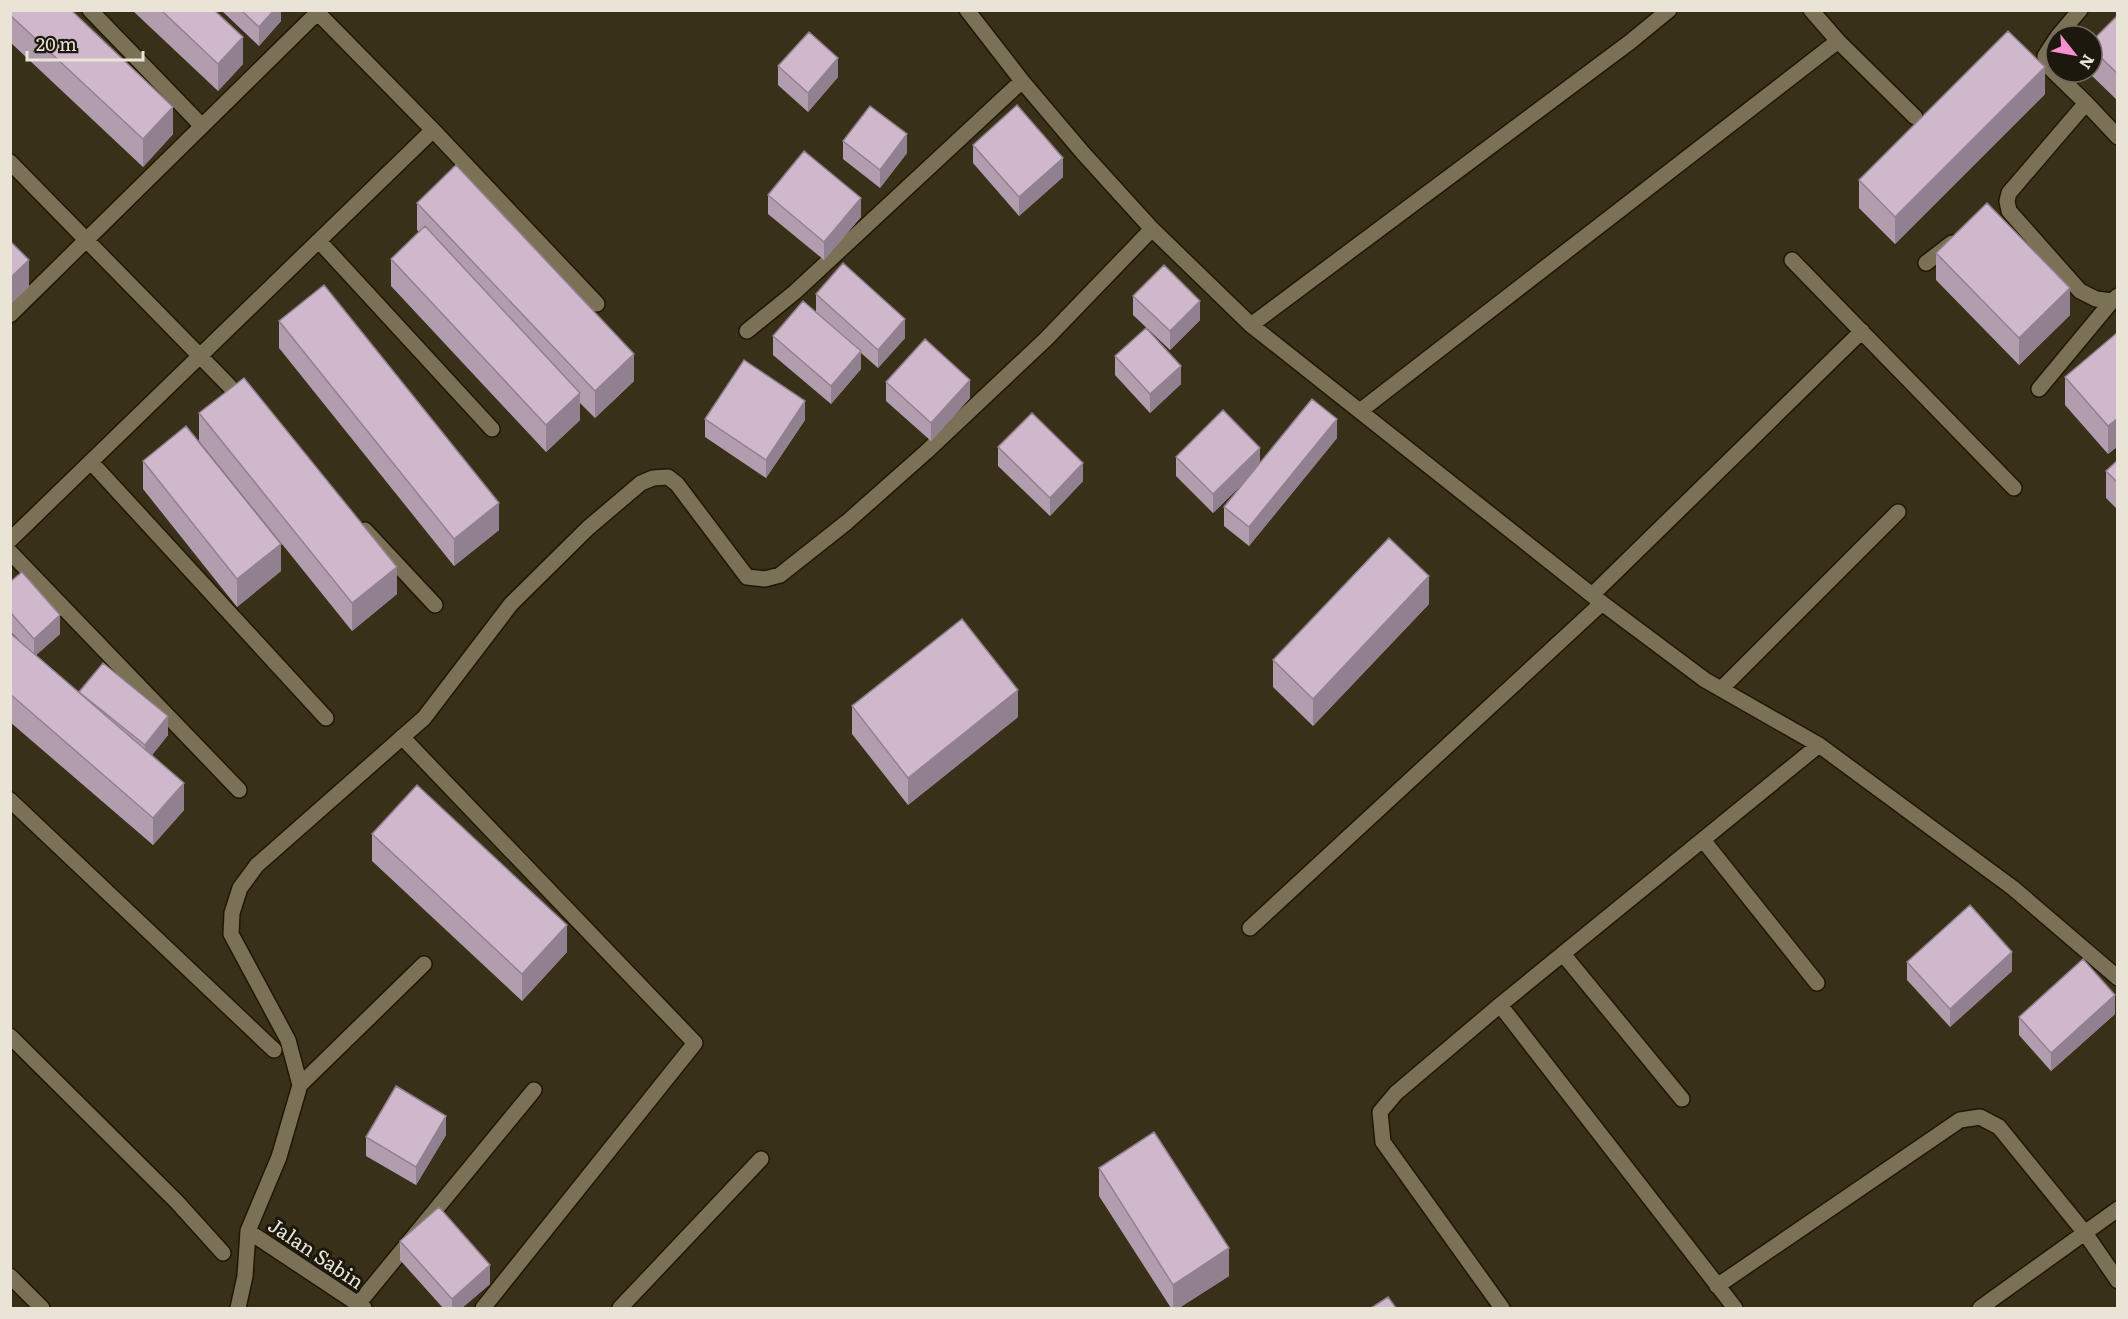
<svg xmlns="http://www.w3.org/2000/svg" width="2128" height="1319" font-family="Literata,serif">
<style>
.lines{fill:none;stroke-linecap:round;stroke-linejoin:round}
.lane-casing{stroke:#201802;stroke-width:18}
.street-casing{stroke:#201802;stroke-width:18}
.lane{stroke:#7a7157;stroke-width:15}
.street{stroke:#7a7157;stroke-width:15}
.wall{fill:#b29daf}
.shaded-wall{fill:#91808f}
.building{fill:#cfb7cc;stroke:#91808f;stroke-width:1.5}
.labels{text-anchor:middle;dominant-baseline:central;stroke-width:6;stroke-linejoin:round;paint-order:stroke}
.street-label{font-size:20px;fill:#e9e4d5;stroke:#1c180e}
</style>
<rect width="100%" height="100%" fill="#383018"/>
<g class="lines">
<g class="lane-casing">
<path id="lane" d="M402,737L695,1043L483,1308"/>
</g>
<g class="street-casing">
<path id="street" d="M90,10L202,126
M315,10L433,130L597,304
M967,10L1022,81L1083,153L1152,229L1251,325L1602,603L1705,680L1819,745L2013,888L2118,978
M2058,36L2080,10
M2056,39L2045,56L2050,68L2086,103L2118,137
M1838,41L1915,117
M2086,103L2009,193L2007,201L2009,211L2080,291L2096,299L2112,301L2118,296
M10,162L244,401
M319,241L492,429
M1792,260L2014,488
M1926,263L1952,243
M10,315L317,13
M1251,325L1630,42L1669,10
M747,331L795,292L1022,81
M2039,389L2112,301
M1360,411L1838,41L1811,10
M91,462L326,718
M365,530L435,605
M10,540L433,130
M10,552L239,790
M1592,595L1862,331
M1721,689L1898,512
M10,800L274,1050
M1703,840L1817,983
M1250,928L1602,603
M1563,954L1682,1099
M1500,1005L1735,1308
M10,1036L177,1202L223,1253
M300,1085L424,964
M248,1231L364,1308
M10,1276L42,1308
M1717,1286L1960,1120L1980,1117L1999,1127L2085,1233L2118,1281
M358,1304L534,1090
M238,1308L245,1276L248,1231L279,1157L300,1085L288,1040L231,934L232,913L240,888L257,865L424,718L511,604L588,528L641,483L653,478L668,477L677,484L747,577L765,579L780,575L847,522L926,452L1046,339L1152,229
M620,1308L761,1159
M1502,1308L1383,1142L1380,1112L1396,1093L1500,1005L1819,745
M1980,1308L2118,1209"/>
</g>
<use href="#lane" class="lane"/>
<use href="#street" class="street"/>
</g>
<path class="wall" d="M10,10L173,134L143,167L10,42Z
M132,10H214L243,64L218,91Z
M221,10H281V21L259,46Z
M2118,15V101L2088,72H2092V41Z
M778,66L838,77L808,112L778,85Z
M2045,94L1895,244L1859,208V180Z
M843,141L907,153L880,188L843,159Z
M973,145L1063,177L1019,216L973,163Z
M768,195L861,217L824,260L768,214Z
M417,203L634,381L595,418L580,403V420L546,452L391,286V259L419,232L417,230Z
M1936,253L2070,315L2019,365L1936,280Z
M816,294L905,338L878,368L861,353V369L831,404L773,355V336L816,312Z
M1133,296L1200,320L1170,350L1133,315Z
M279,321L499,530L454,566L279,348Z
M2118,332V446L2108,454L2065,405V377Z
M1115,356L1181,384L1150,413L1115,375Z
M886,382L970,398L931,441L886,401Z
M199,413L397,594L352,631L199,441Z
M705,419L805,420L766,478L705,437Z
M1337,438L1249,546L1224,526V507L1247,479L1213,513L1176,476V457L1260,464Z
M998,447L1083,481L1050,516L998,466Z
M2118,460V510L2106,498V471Z
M143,461L281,571L237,607L143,489Z
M10,582L60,634L36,655L79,693L168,735L152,755L184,810L153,845L10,722V633L21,642L10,631Z
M1429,604L1313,726L1273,687V660Z
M852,706L1018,717L908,805L852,734Z
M372,834L567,952L522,1001L372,861Z
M1907,962L2012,971L1950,1027L1907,980Z
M2115,1014L2051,1071L2019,1035V1017Z
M446,1135L416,1185L366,1156V1137Z
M1099,1168L1229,1276L1179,1308H1171L1099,1196Z
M400,1241L490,1284L462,1308H443L400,1260Z"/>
<path class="shaded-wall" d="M274,10H281V21L259,46V27Z
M243,37V64L218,91V64Z
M838,58V77L808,112V93Z
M2045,67V94L1895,244V217Z
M173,107V134L143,167V139Z
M907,134V153L880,188V170Z
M1063,158V177L1019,216V197Z
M861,198V217L824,260V242Z
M29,260V287L10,305V278Z
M2070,288V315L2019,365V338Z
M1200,301V320L1170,350V331Z
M905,319V338L878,368V350Z
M861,351V369L831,404V386Z
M634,354V381L595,418V391Z
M1181,366V384L1150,413V394Z
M970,380V398L931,441V423Z
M580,393V420L546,452V425Z
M805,401V420L766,478V460Z
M2118,418V446L2108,454V426Z
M1337,419V438L1249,546V527Z
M1260,448V467L1213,513V494Z
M1083,463V481L1050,516V498Z
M499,503V530L454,566V539Z
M281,544V571L237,607V579Z
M397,567V594L352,631V603Z
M1429,576V604L1313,726V699Z
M60,615V634L34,657V639Z
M1018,690V717L908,805V778Z
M168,716V735L145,764V745Z
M184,783V810L153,845V818Z
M567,925V952L522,1001V974Z
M2012,952V971L1950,1027V1009Z
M2115,995V1014L2051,1071V1053Z
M446,1116V1135L416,1185V1167Z
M1229,1248V1276L1179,1308H1173V1285Z
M490,1265V1284L462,1308H452V1299Z"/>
<path class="building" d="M10,10H71L173,107L143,139L10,15Z
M161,10H214L243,37L218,64Z
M241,10H274L259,27Z
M2118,15V74L2092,49V41Z
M2008,31L2045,67L1895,217L1859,180Z
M809,32L838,58L808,93L778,66Z
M1017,105L1063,158L1019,197L973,145Z
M870,106L907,134L880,170L843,141Z
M804,151L861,198L824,242L768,195Z
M456,165L634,354L595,391L417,203Z
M1987,203L2070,288L2019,338L1936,253Z
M425,226L580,393L546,425L391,259Z
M10,241L29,260L10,278Z
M843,263L905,319L878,350L816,294Z
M1164,265L1200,301L1170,331L1133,296Z
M324,285L499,503L454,539L279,321Z
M803,301L861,351L831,386L773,336Z
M1146,328L1181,366L1150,394L1115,356Z
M2118,332V418L2108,426L2065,377Z
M925,339L970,380L931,423L886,382Z
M744,360L805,401L766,460L705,419Z
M244,378L397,567L352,603L199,413Z
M1312,399L1337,419L1249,527L1224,507Z
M1223,410L1260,448L1213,494L1176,457Z
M1032,413L1083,463L1050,498L998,447Z
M186,426L281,544L237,579L143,461Z
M2118,460V483L2106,471Z
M1389,538L1429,576L1313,699L1273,660Z
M22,572L60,615L34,639L10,612V582Z
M962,619L1018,690L908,778L852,706Z
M10,633L184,783L153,818L10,694Z
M103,663L168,716L145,745L79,692Z
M417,785L567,925L522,974L372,834Z
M1970,905L2012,952L1950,1009L1907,962Z
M2083,959L2115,995L2051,1053L2019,1017Z
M396,1086L446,1116L416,1167L366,1137Z
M1154,1132L1229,1248L1173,1285L1099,1168Z
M439,1207L490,1265L452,1299L400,1241Z
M1388,1297L1396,1308H1371Z"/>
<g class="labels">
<g class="street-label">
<text transform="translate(317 1252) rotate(34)">Jalan Sabin</text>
</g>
</g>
<rect width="2128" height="1319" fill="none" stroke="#e9e4d5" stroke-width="24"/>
<g transform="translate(2074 54) rotate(121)"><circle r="28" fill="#1c180e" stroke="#6e6a5e" stroke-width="1.5"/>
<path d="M0-4.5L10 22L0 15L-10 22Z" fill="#f790ce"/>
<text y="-9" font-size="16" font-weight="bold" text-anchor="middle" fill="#e9e4d5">N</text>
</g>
<path d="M27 51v9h116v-9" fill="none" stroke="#e9e4d5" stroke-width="3"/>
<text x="36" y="51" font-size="18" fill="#e9e4d5" stroke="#1c180e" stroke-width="4.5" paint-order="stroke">20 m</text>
</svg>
